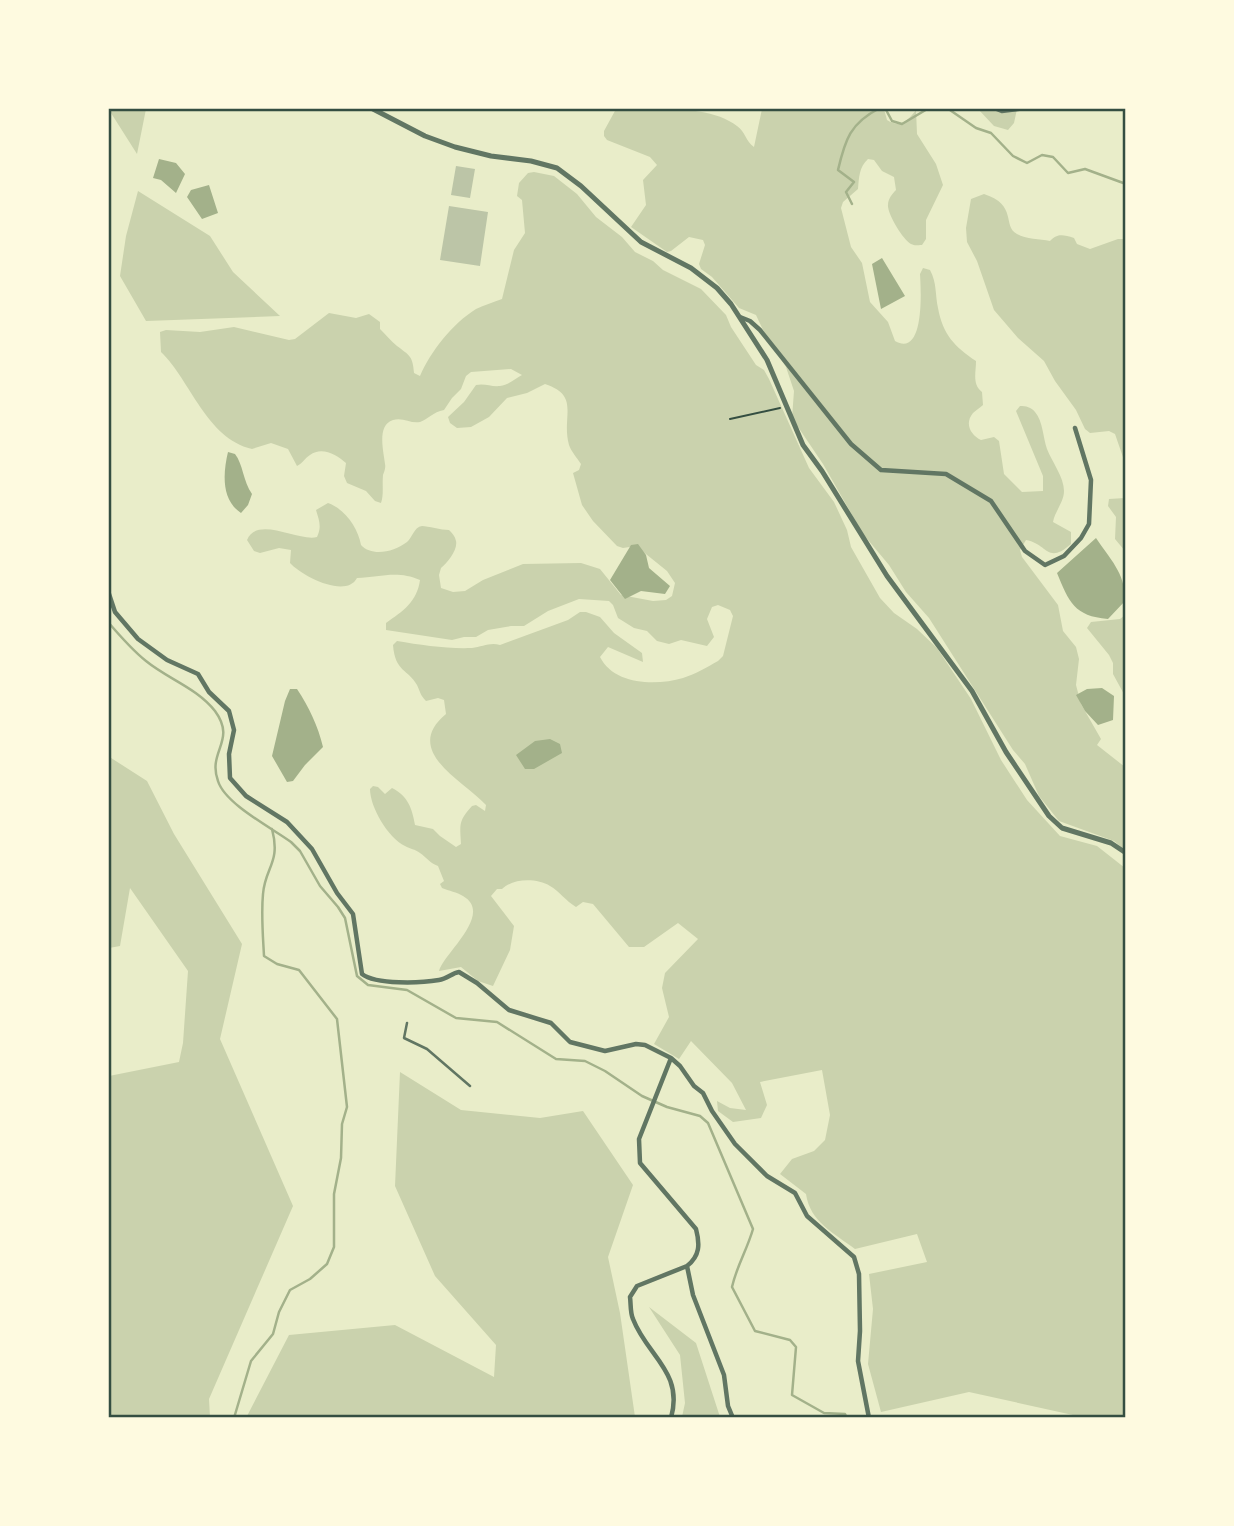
<svg xmlns="http://www.w3.org/2000/svg" width="1234" height="1526" font-family="'Varela Round',sans-serif">
<style>
.green{fill:#cad2ad}
.water{fill:#a3b18a}
.lines{fill:none;stroke-linecap:round;stroke-linejoin:round}
.stream{stroke:#a3b18a;stroke-width:2.5}
.building{fill:#bcc5a7}
.path{stroke:#344e41;stroke-width:2}
.service{stroke:#617663;stroke-width:2.5}
.minor{stroke:#617663;stroke-width:4.5}
.tertiary{stroke:#617663;stroke-width:5}
.neatline{fill:none;stroke:#344e41;stroke-width:2.5}
</style>
<rect width="100%" height="100%" fill="#e9edc9"/>
<path class="green" d="M110,109H146L137,154L111,113Z
M616,109C650,109 709,104 737,126C745,131 746,142 754,147L762,109H884L887,120C901,129 908,120 916,110L917,134L936,164L943,185L926,220V239L922,245C917,245 915,246 911,244C903,240 887,213 888,205C888,199 892,194 896,190L894,177L882,171L874,160L868,159C859,167 859,178 858,189L843,202L841,208L851,247L862,263L870,302L888,322L895,341C925,358 921,289 920,274L923,268L930,270C937,283 935,294 938,308C943,335 955,347 976,361C976,373 972,384 982,392L983,405C980,408 976,410 973,413C964,424 971,435 981,440L994,437L999,441L1004,474L1022,492L1043,491V476L1016,411L1020,406C1026,406 1031,407 1035,412C1043,421 1043,438 1047,449C1052,462 1064,477 1064,491C1064,502 1055,511 1053,522L1071,532V544C1047,565 1048,544 1026,540L1020,550L1022,557L1058,605L1063,631L1076,647L1079,659L1076,685L1081,704L1101,739L1097,745L1125,767V850L1114,841L1059,821L1039,796L1025,764L1013,750L929,618L906,592L889,565L863,534L823,464L792,418L794,391L786,367L765,334L756,315L739,308L712,277L701,269L699,264L705,245L703,240L689,237L671,251L667,252L631,227L646,205L643,180L657,165L650,157L607,140L604,136V131Z
M978,109H1017L1014,123L1008,130L994,126Z
M534,172L554,176L577,194L596,217L622,237L635,252L653,261L663,270L701,289L726,315L731,327L756,365L764,370L769,379L809,468L834,502L847,530L851,547L880,598L894,613L917,629L937,648L971,699L1001,760L1027,800L1060,836L1097,846L1125,868V1417H1082L969,1392L881,1412L868,1364L873,1309L869,1274L927,1262L917,1234L855,1249C834,1233 810,1222 806,1194L780,1174L792,1159L814,1151L825,1140L830,1115L822,1070L760,1082L767,1105L761,1118L733,1122L718,1111L717,1101L730,1108L746,1110L732,1083L691,1041L679,1059L654,1044L669,1017L662,988L665,973L698,939L678,923L644,947H629L593,904L583,902L576,907C566,901 559,891 550,886C537,878 513,878 502,889H497L491,896L514,926L510,950L493,986L478,981L461,967L439,971C444,953 494,914 463,896C457,892 449,891 442,888L440,884L444,881L438,866C430,863 427,858 420,853C415,849 410,849 405,846C388,838 370,807 370,789L373,786L378,787L385,794L392,788C408,796 412,808 415,825L433,829L440,836L456,847L461,844C460,825 458,821 472,806L476,805L485,811L486,805C464,781 401,751 446,714L444,700L438,698L426,701C420,695 420,691 417,685C408,669 395,672 393,645L397,641C421,645 447,649 472,648C482,647 490,642 500,645L568,620L580,612H586L600,617L614,633L642,653L643,662L608,647L600,657C614,685 656,686 683,678C696,674 707,667 718,661L723,656L733,616L730,610L718,605L712,607L707,619L714,637L707,646L681,640L669,644L657,641L647,631L634,628L618,618L613,605L609,601L579,599L548,611L524,626H511L488,630L476,637H464L452,640L386,630V623C403,611 417,602 420,580C398,570 380,577 357,578C346,599 302,576 290,563L291,550L279,548L260,553L254,551L247,540C257,515 299,542 317,537C322,527 319,520 316,510L328,503C345,509 358,528 361,545C372,557 394,552 407,542C412,538 414,527 422,526C428,526 441,530 449,530C452,533 455,536 456,541C458,550 447,563 441,568L439,575L441,588L453,592L465,591L483,580L523,564L581,563L600,569L621,595L653,601L666,600L672,596L675,583L667,571L636,546L623,548L617,546L593,521L582,505L573,473L579,470L581,464C577,458 571,451 569,445C561,416 581,396 545,384L527,393L507,398L489,417L471,427L457,428L450,423L448,417L464,402L476,385C485,383 491,387 500,386C508,385 515,379 522,375L511,369L471,372L466,376L461,389L452,398L444,410C433,412 428,419 420,422C411,424 403,417 393,420C376,425 384,453 385,464C386,468 384,472 383,475C382,485 384,494 381,503L375,501L366,491L347,483L344,476L346,463C337,455 322,446 310,455C305,458 303,463 297,466L288,449L271,443L252,449C206,438 191,381 161,352L160,332L166,330L200,332L234,327L289,340L295,339L329,313L356,318L369,314L380,322V329C385,334 391,341 397,346C409,355 413,356 414,373L420,376C431,351 452,324 476,309C484,305 494,302 502,299L514,250L525,233L522,200L517,196L519,183L528,173Z
M138,191L210,236L233,272L280,316L146,321L120,276L126,236Z
M984,194C1018,205 1002,226 1017,234C1026,239 1040,239 1050,241C1058,233 1063,235 1074,238L1077,244L1090,249L1118,239H1125V463L1115,434L1109,431L1090,433L1085,429L1076,410L1055,381L1044,361L1018,338L994,310L977,261L967,242L966,228L971,199Z
M1125,498V551L1115,539L1116,517L1108,506L1109,499Z
M1125,615V696L1113,674V663L1109,655L1087,628L1091,622L1120,619Z
M108,756L147,781L174,834L242,944L220,1039L293,1206L209,1399L210,1417H109V1076L179,1062L183,1043L188,971L130,888L120,946L109,948Z
M400,1072L461,1110L540,1118L583,1111L633,1185L608,1257L620,1313L635,1417L246,1418L289,1335L395,1325L494,1377L496,1345L435,1276L395,1186Z
M649,1307L696,1343L720,1417H682L685,1403L680,1355Z"/>
<path class="water" d="M159,159L176,163L185,174L176,193L161,180L153,178Z
M209,185L218,213L202,219L187,197L191,190Z
M882,258L905,296L881,309L872,264Z
M228,452L235,454C243,464 243,481 252,494L248,505L241,513C221,500 223,473 228,452Z
M1096,538C1110,559 1126,574 1125,601L1108,619C1074,616 1069,602 1057,573Z
M638,544L646,555L649,568L670,586L665,594L641,591L625,599L610,580L631,545Z
M1102,688L1114,696L1113,720L1098,725L1085,711L1076,695L1087,689Z
M290,689H297C309,707 318,726 323,747L305,765L293,781L287,782L272,756L285,701Z
M550,739L560,744L562,753L534,769H525L516,755L535,741Z"/>
<g class="lines">
<path class="stream" d="M885,108L892,121L902,124L929,108
M947,108L976,128L991,133L1013,156L1027,163L1042,155L1053,157L1068,173L1085,169L1126,184
M852,204L846,192L854,182L838,170C845,140 850,123 880,108
M108,622C120,636 132,650 146,661C168,679 197,688 215,711C237,741 207,751 218,781C225,804 272,828 291,842L300,851L320,886L338,907L345,918L357,976L368,985L407,990L456,1018L497,1022L556,1059L585,1061L605,1071L642,1096L667,1107L700,1116L708,1123L753,1229C747,1250 737,1265 732,1287L755,1331L790,1340L796,1347L792,1395L824,1413L845,1414L847,1418
M234,1418L251,1361L273,1334L279,1312L290,1290L310,1279L327,1264L334,1247V1194L341,1158L342,1124L347,1107L337,1019L299,970L277,964L264,956C263,936 261,915 263,894C265,867 281,863 272,829"/>
</g>
<path class="building" d="M456,166L475,169L470,198L451,195Z
M449,206L488,212L480,266L440,260Z"/>
<g class="lines">
<path class="path" d="M730,419L780,408"/>
<path class="service" d="M992,108L1002,112L1033,108
M407,1023L404,1038L427,1049L470,1086"/>
<path class="minor" d="M740,317L750,321L760,330L851,444L881,470L946,474L991,501L1025,551L1045,565L1064,556L1081,538L1089,524L1091,480L1075,428
M108,591L115,612L138,639L167,660L198,674L209,692L229,711L234,730L229,754L230,778L246,796L287,822L312,849L337,893L353,914L362,974C376,985 421,983 439,980C447,979 452,973 459,972L477,983L509,1010L551,1023L570,1042L605,1051L636,1044L645,1045L671,1058L680,1066L694,1086L703,1093L712,1111L735,1144L767,1176L795,1193L807,1216L854,1257L859,1274L860,1331L858,1361L869,1418
M671,1058L639,1139L640,1163L696,1229C700,1244 700,1256 687,1266L693,1295L724,1375L728,1406L733,1418
M671,1418C684,1372 647,1356 633,1319C630,1312 631,1304 630,1297L637,1286L687,1266"/>
<path class="tertiary" d="M371,108L425,136L455,147L491,156L531,161L557,168L581,186L641,242L691,268L717,288L731,304L767,360L803,445L822,471L887,576L972,691L1006,752L1049,816L1062,828L1111,843L1126,853"/>
</g>
<rect width="1234" height="1526" fill="none" stroke="#fefae0" stroke-width="220"/>
<rect x="110" y="110" width="1014" height="1306" class="neatline"/>
</svg>
